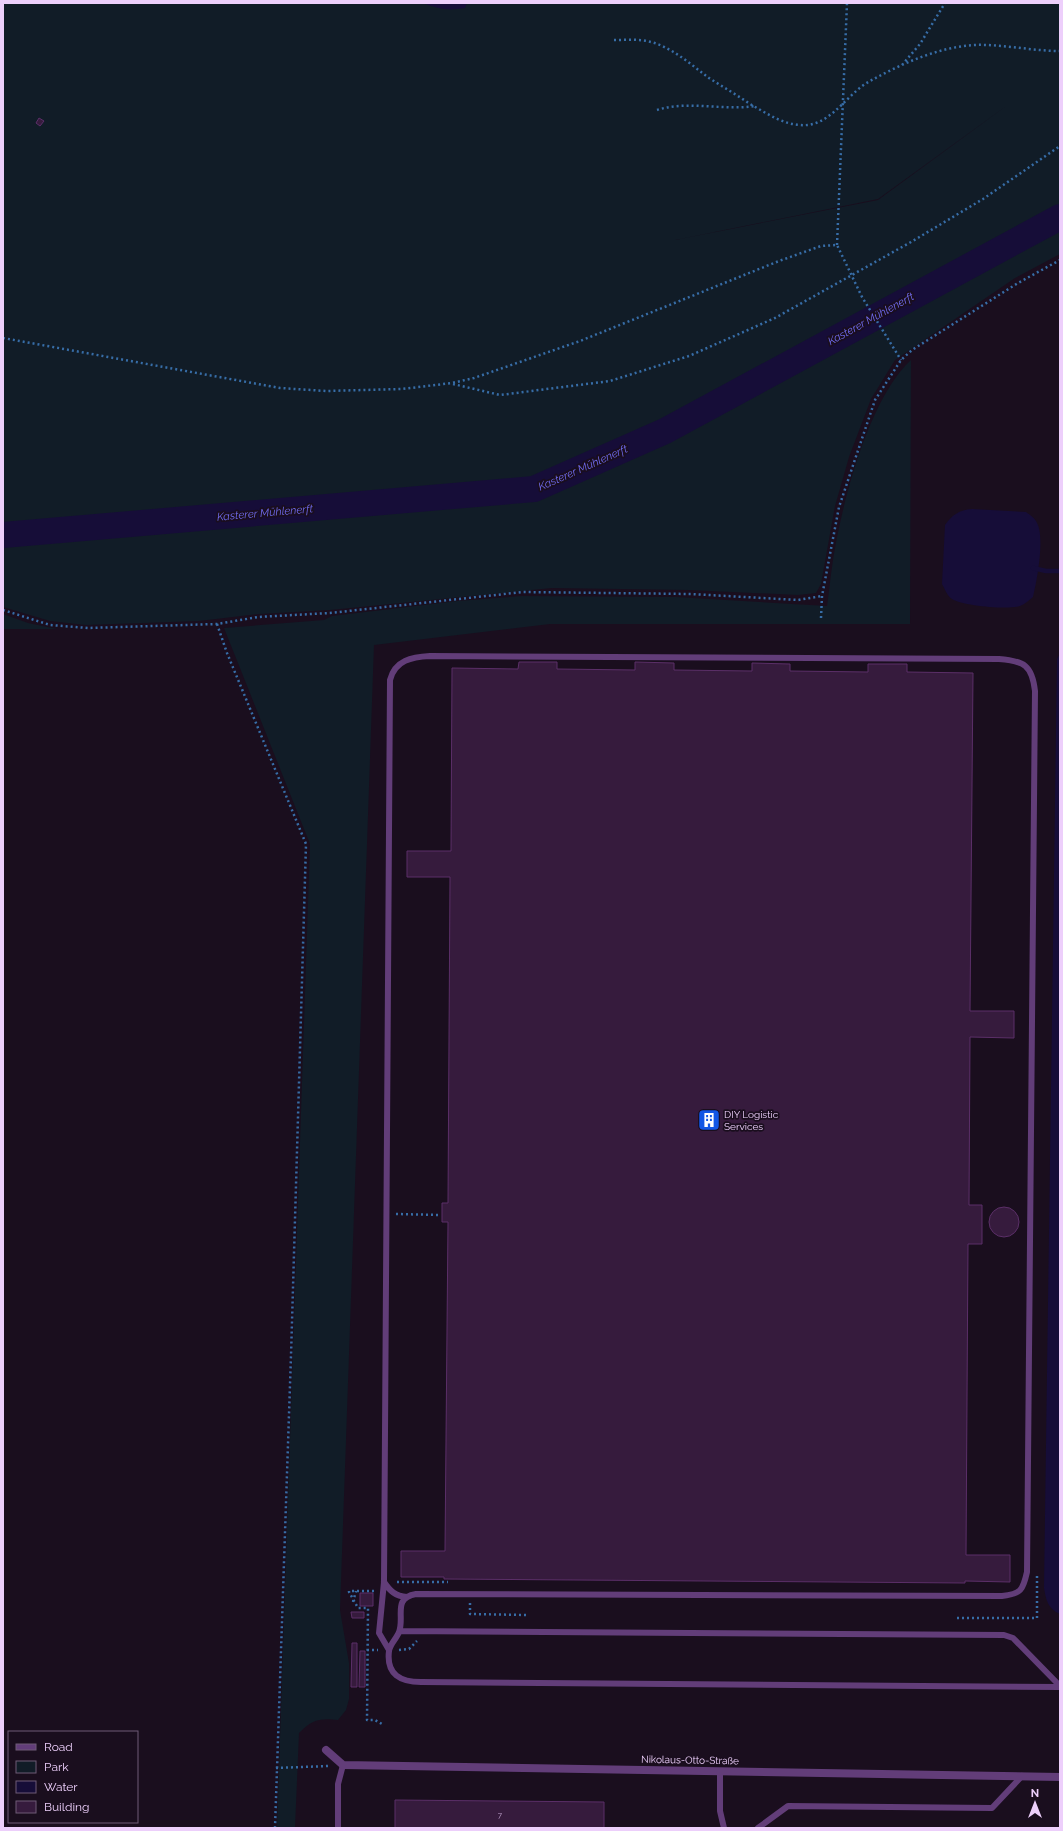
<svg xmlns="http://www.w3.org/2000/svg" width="1063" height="1831" font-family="Raleway,sans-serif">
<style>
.green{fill:#111c27;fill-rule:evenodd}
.water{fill:#160d38}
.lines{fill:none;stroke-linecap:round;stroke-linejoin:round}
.stream{stroke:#160d38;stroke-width:4.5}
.river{stroke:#160d38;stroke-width:26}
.building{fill:#361b3d;stroke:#5b2f68}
.path{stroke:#376da7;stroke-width:2.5;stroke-dasharray:2 3;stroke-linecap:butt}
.lane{stroke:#623d79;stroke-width:6}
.street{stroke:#623d79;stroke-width:8}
.labels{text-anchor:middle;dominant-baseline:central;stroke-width:3.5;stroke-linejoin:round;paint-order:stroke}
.number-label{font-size:8px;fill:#bfa2cc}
.poi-label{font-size:10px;fill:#edcffb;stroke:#1a0e1e;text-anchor:start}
.street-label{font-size:10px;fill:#edcffb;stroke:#1a0e1e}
.water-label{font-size:11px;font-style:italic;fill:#726df4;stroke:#1a0e1e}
</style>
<rect width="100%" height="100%" fill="#1a0e1e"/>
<path class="green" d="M3,3H1060V213L663,427L534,484L3,532ZM1009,104L878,200L675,240L878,199Z
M1060,220V254L1015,278L895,360L871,399L849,457L835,506L821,584L816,593L798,595L688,590L552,588L330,610L259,614L199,621L86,625L50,621L3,607V538L536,492L667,436L889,322Z
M911,360L910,624H550L374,645L340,1610L349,1663V1699L346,1710L338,1720C319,1718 312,1720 299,1733L295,1828H277L310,844L224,628L324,620L332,616L457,601L522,596L676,597L827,606C829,593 830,580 832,567C840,509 868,399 911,360Z
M3,614L28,623L57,629H3Z"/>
<path class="water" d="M423,3H467L465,8C449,11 438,9 423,3Z
M972,509L1026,512C1030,515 1035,518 1037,523C1045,537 1037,581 1033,597C1029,600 1025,604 1020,606C1008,610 963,606 952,599C947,596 945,589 942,584L945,525C952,515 959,510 972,509Z
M1060,653V1614C1048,1609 1046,1600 1044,1588L1057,659Z"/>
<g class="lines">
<path class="stream" d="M1033,568L1046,571H1060"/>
<path class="river" d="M3,535L534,489L665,431L1060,217"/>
</g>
<path class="building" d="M39,118L44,121L40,126L36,123Z
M519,662H557V669L635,670V662L674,663V670L752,671V663L790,664V671L868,672V664H907V672L973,673L970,1011H1014V1038L970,1037L969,1205H982V1244H968L966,1555H1010V1582L965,1581V1583L444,1579V1577H401V1551H445L448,1222H442V1203H448L450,877H407V851H451L452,668L518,669Z
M989 1222a15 15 0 1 1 30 0a15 15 0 1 1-30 0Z
M360,1593H373V1606H360Z
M351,1612H364V1618H352Z
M352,1643H357V1687H351Z
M360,1651H365V1687H359Z
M395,1800L604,1802V1828H395Z"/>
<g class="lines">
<path class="path" d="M614,40C625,40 636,39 647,41C671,46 690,64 709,78C723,87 737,95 750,104C766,113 782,124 800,125C830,128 846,94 870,81C905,62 947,43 987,45C1012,46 1036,51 1060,51
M902,65L920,44L945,3
M657,110C688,100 722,111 755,106
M837,245L847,3
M3,338L280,388L326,391L402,389L452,383L474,378L580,341L779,261L821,246L837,245L862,297L901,360
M453,384L500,395L610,381L689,356L775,318L911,242L983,199L1060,146
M3,610L50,625L88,628L217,624L258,617L330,613L523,592L691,594L798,600L822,596
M821,618L822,596L839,507L875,400L901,360L912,350L1018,283L1060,260
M217,624L227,653L306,844L291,1356L275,1828
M396,1214L440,1215
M397,1582H448
M374,1591H349V1592L358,1608H368L367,1720H375L382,1724
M353,1602L356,1591
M470,1603V1614L526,1615
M957,1618H1037V1576
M367,1650H378
M399,1650L409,1649L417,1641
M276,1768L328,1766"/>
<path class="lane" d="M384,1582C390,1591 395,1596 407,1597
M400,1631L1004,1635L1013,1638L1060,1686
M389,1650L379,1633L384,1582L390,680C395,660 412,657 430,656L999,659C1024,661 1032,665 1035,691L1027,1572C1023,1590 1021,1594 1002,1596L416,1594C392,1598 405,1617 399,1632C397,1638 390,1644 389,1651C386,1675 401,1682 421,1682L1060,1687
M720,1771V1811L724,1828
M338,1828V1784L343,1765
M758,1828L788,1806L992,1808L1022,1776"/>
<path class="street" d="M326,1750L343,1765L1060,1777"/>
</g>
<defs>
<g id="building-square" transform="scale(1.15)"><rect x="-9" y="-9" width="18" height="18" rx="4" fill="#1256e4" stroke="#1a0e1e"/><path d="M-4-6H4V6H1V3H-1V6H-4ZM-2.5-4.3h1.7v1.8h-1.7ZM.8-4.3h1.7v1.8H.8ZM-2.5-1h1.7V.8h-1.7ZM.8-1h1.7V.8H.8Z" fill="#fff"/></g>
</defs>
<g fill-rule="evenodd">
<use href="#building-square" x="709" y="1120"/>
</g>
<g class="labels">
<g class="number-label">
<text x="500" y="1815">7</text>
</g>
<g class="poi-label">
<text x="724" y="1114">DIY Logistic<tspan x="724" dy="12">Services</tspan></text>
</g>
<g class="street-label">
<text transform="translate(690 1760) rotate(1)">Nikolaus-Otto-Straße</text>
</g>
<g class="water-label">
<text transform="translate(871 319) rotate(-29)">Kasterer Mühlenerft</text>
<text transform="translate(583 468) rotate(-24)">Kasterer Mühlenerft</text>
<text transform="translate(265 513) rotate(-5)">Kasterer Mühlenerft</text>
</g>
</g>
<rect width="1063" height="1831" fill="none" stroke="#edcffb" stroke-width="8"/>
<rect x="8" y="1731" width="130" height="92" fill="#1a0e1e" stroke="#6e5b76"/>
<rect x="16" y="1744" width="20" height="6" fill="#623d79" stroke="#6e5b76"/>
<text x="44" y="1751" font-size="12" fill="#edcffb">Road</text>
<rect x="16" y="1761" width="20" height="12" fill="#111c27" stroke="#6e5b76"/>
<text x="44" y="1771" font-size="12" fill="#edcffb">Park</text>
<rect x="16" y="1781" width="20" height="12" fill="#160d38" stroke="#6e5b76"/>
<text x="44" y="1791" font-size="12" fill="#edcffb">Water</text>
<rect x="16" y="1801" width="20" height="12" fill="#361b3d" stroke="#6e5b76"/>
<text x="44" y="1811" font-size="12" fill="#edcffb">Building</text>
<g transform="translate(1035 1803)" stroke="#1a0e1e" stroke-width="3" paint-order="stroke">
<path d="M0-3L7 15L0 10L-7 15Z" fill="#edcffb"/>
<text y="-6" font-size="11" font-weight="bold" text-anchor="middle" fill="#edcffb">N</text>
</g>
</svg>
